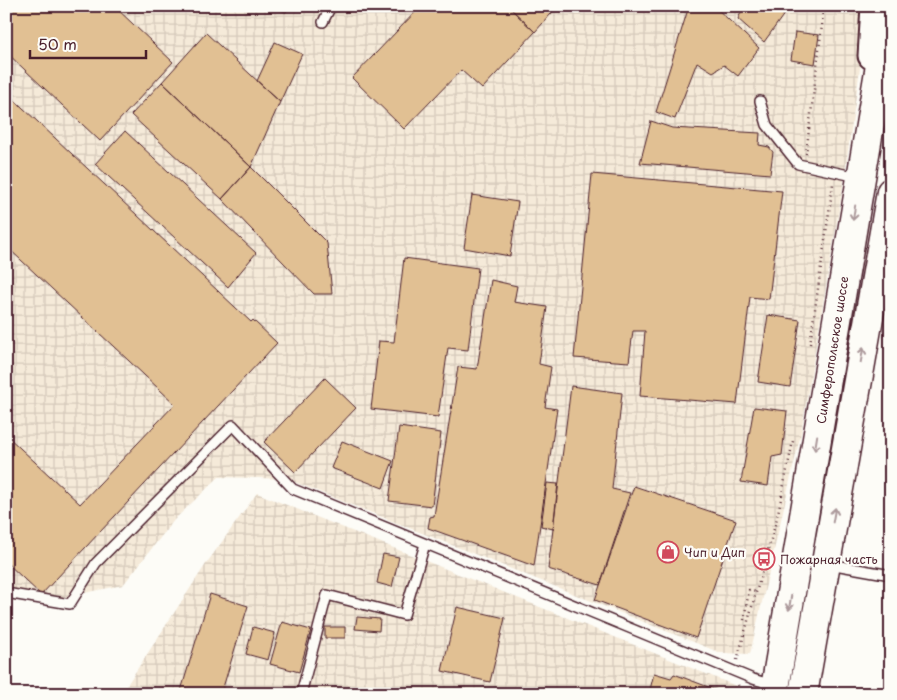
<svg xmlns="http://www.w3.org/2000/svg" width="897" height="700" font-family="'Playpen Sans',sans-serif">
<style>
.industrial{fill:url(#industrial-grid)}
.building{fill:#e1c093;stroke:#4a1f2b}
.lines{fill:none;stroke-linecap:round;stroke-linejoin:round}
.service-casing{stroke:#4a1f2b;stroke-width:12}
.secondary-casing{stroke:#4a1f2b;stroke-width:29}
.primary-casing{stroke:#4a1f2b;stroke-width:31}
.path{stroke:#4a1f2b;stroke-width:2.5;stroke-dasharray:1 4;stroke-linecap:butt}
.service{stroke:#fdfcf7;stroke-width:9}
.secondary{stroke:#fdfcf7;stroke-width:25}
.primary{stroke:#fdfcf7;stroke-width:28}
.oneway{stroke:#ac999b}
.labels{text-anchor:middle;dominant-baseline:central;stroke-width:4.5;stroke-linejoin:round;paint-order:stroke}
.street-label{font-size:12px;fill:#4a1f2b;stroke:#fdfcf7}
.poi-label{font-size:12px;fill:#4a1f2b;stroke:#fdfcf7;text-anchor:start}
</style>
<defs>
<pattern id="industrial-grid" width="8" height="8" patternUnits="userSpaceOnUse" patternTransform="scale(1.25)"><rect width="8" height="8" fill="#f5ead9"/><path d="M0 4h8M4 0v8" fill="none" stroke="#d4c8ba"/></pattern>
</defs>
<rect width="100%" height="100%" fill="#fdfcf7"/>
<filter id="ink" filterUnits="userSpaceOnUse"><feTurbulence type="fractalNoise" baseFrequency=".02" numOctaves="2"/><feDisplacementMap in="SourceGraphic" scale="10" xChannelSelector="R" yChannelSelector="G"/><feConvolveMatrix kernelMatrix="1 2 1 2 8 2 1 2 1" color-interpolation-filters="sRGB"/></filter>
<g filter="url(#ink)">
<path class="industrial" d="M6,6H869L843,186L801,433L750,654L721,653L287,479L219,477L175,519L123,585L41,602L6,600Z
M257,493L756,694H121L206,564Z"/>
<path class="building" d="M6,6H114L173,62L100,141L6,52Z
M266,6H291L286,12Z
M508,6H558L535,32Z
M508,6L535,32L482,89L461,70L404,129L352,78L421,6Z
M689,6H714L759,48L738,76L724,65L713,72L697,62L675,119L656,112Z
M744,6H790L764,42L738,19Z
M795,32L819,35L815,64L791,60Z
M206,33L280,102L251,167L162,82Z
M275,42L302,54L280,102L257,81Z
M162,82L251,167L222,199L131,115Z
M6,92L251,322L253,320L277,343L41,595L6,562V435L80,504L175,404L6,246Z
M651,121L672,128L760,133L759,145L769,147L773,152L770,174L640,163Z
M125,131L256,253L228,287L95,164Z
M251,167L327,243L332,294H314L222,199Z
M592,174L782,191L769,299L750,297L737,404L640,396L645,331H633L629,362L574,358Z
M472,195L518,202L510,256L464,248Z
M404,258L478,268L468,350L448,348L438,417L371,409L379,341L394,342Z
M491,280L517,286L514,302L547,307L539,364L551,367L545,407L557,409L534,566L428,528L430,517L434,516L458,367L477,369Z
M768,315L800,320L790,387L758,382Z
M325,378L356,408L295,472L264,442Z
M571,386L622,393L612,489L630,493L600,585L548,569Z
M754,407L787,411L782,455L772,457L768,486L741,482Z
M399,427L441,433L432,506L389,501Z
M342,441L393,461L383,488L331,468Z
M547,483L558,484L553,529L541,526Z
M634,486L736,520L696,638L595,600Z
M383,554L399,557L392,587L377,583Z
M210,594L248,606L221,694H180Z
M457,607L505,618L490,682L442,671Z
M357,617L380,619L379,631L355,629Z
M282,622L311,630L299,672L270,664Z
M253,627L275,633L268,660L246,654Z
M325,627H345V638H325Z
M654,673L671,678L674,674L727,694H649Z"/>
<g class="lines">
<g class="service-casing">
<path id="service" d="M323,22L331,6
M760,101L767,125L798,164L858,177
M829,564L891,575
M6,593L70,604L96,563L233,425L293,489L753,679L773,685
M301,694L327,595L404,615L425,544"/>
</g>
<g class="secondary-casing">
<path id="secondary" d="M871,56L874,6"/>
</g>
<g class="primary-casing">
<path id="primary" d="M774,694L890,6
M803,694L891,192"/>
</g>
<path class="path" d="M806,154L822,25L823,6
M810,344L833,184
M744,620L749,590L756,592
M737,660L777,518L793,441
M738,685L741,694"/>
<use href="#service" class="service"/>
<use href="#secondary" class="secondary"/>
<use href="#primary" class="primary"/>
</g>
<defs><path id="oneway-shaft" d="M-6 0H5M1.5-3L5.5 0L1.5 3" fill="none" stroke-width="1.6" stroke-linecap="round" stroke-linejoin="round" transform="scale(1.25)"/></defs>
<g class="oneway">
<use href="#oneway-shaft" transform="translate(854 213) rotate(99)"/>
<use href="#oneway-shaft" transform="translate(862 355) rotate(-80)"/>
<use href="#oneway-shaft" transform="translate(816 443) rotate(99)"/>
<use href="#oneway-shaft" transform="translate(834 515) rotate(-80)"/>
<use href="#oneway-shaft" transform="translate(790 603) rotate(100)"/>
</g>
</g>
<defs>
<g id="shop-ring" transform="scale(1.125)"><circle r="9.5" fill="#fdfcf7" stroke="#d1495b" stroke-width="1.5"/><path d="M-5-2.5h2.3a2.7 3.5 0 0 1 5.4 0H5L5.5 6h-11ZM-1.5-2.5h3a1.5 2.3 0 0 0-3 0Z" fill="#d1495b"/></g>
<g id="bus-ring" transform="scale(1.125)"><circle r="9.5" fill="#fdfcf7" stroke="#d1495b" stroke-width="1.5"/><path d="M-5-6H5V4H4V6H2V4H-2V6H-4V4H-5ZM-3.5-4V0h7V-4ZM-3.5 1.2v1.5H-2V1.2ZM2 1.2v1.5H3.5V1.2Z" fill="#d1495b"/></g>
</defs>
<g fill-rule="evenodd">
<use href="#shop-ring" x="668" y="552"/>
<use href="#bus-ring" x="764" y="559"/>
</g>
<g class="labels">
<g class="street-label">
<text transform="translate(832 350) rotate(-81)">Симферопольское шоссе</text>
</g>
<g class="poi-label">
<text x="684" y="552">Чип и Дип</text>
<text x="780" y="559">Пожарная часть</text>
</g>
</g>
<rect width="897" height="700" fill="none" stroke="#fdfcf7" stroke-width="25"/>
<rect x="12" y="12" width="872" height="675" fill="none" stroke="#4a1f2b" stroke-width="2" filter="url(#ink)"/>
<path d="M30 50v8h116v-8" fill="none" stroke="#4a1f2b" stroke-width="2.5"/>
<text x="38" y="50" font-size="15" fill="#4a1f2b" stroke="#fdfcf7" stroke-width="4" paint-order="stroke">50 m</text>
</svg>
